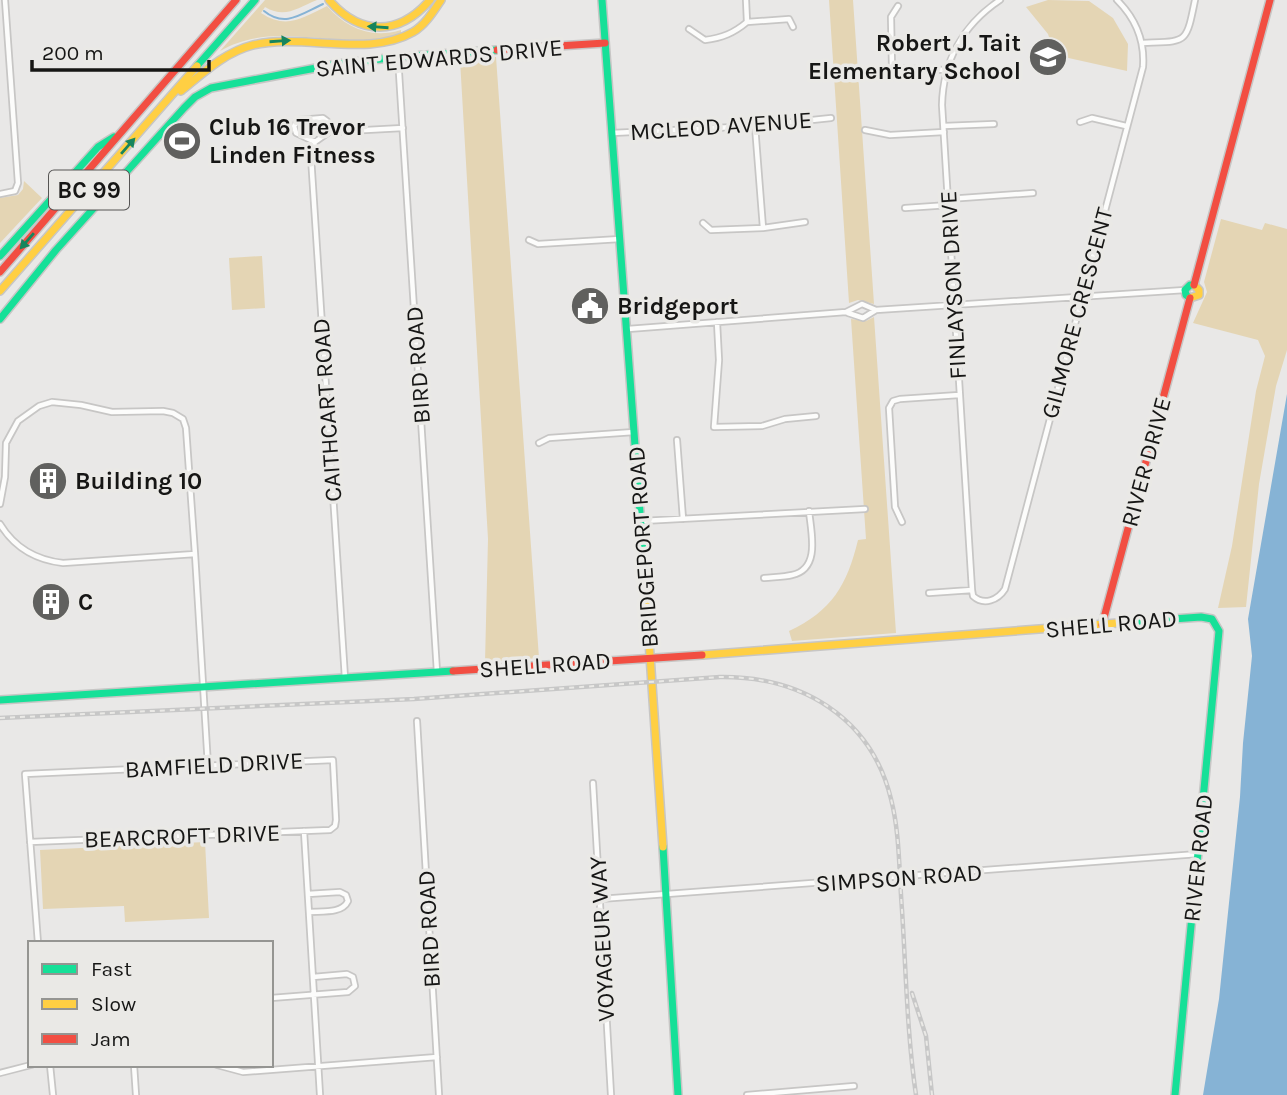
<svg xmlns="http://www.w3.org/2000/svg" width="1287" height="1095" font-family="Karla,sans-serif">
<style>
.green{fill:#e4d5b4}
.water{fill:#86b3d5}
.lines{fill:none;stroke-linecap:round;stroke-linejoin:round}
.stream{stroke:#86b3d5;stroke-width:2}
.street-casing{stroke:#c7c6c5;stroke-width:8}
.fast-casing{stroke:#c7c6c5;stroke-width:10}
.slow-casing{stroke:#c7c6c5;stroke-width:10}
.jam-casing{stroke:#c7c6c5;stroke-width:10}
.street{stroke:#fcfcfb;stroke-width:4.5}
.fast{stroke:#16e098;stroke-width:7}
.slow{stroke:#ffcf43;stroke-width:7}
.jam{stroke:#f24e42;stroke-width:7}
.rail-casing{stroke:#c7c7c7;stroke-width:4.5}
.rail{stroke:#eae9e6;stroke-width:2;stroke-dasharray:5;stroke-linecap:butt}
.oneway{fill:#16855d}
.labels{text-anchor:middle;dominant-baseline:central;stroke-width:7;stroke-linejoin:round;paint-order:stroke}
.shield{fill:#eae9e6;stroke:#565554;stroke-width:2}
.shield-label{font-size:23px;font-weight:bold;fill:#161615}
.poi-label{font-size:24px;font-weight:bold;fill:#161615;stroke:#eae9e6;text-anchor:start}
.street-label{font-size:24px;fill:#161615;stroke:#eae9e6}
</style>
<rect width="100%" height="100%" fill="#e9e8e7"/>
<path class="green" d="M265,0H317C297,8 285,19 265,7L261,13C287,30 302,18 327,6C346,28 371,39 401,30V33C346,55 278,17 220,51Z
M829,0H853L874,304L858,300L849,303Z
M1048,0L1089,1L1113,18L1128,44L1127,71L1055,55L1048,34L1026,7Z
M496,57L539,658L485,662L488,539L460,60Z
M24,181L42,198L0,243V198L18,195L23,189Z
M1221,219L1262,230L1265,223L1287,229V350L1276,386L1259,484L1246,607L1218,608L1232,546L1256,391L1265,356L1258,340L1193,323L1207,292L1204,282Z
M262,256L265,308L232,310L229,258Z
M874,317L896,633L792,641L789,631C832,611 847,585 858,540L866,539L851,319L866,321Z
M205,842L209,918L125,922L124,906L43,909L40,850Z"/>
<path class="water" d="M1287,394V1095H1203L1219,999L1240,797L1243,743L1252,656L1248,619Z"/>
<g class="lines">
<path class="stream" d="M264,11C285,28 301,14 323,4"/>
<g class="street-casing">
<path id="street" d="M1000,0C963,25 943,61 942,105L972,590L973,596C984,606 998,600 1005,589L1143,67C1145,40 1136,19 1117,0
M898,6L891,17L892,68L946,70
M747,22L789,19L793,27
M689,29L705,40C722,38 734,33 747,22L746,0
M1143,43C1187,41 1186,45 1195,0
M398,57L437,672
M1080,122L1092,118L1126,126
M755,126L763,228
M944,126L994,124
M865,130L890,135L944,132
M612,133L755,126L831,118
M315,142L296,133L294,126L299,120L323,118L327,121L329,132
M0,194L15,191L18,183L5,0
M948,199L1033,193
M905,208L949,205
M703,223L711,230L763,228L805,222
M529,240L538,244L620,239
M848,313L863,318L876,310
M717,322L719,360L714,427L762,426L785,419L816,416
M628,329L846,312L862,304L876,310L1185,290
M677,440L683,519
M539,443L549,438L634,432
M0,504L5,477L6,443L18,421L39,406L52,402L81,405L112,412L163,411L173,413L183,419L186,428L195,554L63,563C36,560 14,547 0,524
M642,521L865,509
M902,522L895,507L889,408L893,401L900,399L959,395
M195,554L208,766
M764,578C773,577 784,577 792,575C821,569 811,532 809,511
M929,593L972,590
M345,678L311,157L315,142L329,132L403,128
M417,721L439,1095
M593,783L611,1095
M304,831L320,1095
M30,842L330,830L335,826L336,820L333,760L25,774L38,943
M308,894L340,892L346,895L348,901C342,914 322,911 309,912
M600,899L1198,854
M271,998L348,992L355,986L353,977L347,974L313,977
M50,1065L53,1095
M134,1065L136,1095
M217,1065L243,1072L437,1057
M0,1073L31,1065
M747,1095L854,1086"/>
</g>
<g class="fast-casing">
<path id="fast" d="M602,0L644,567
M197,66L255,0
M0,256L98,147L114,137
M1190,298L1186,295L1185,290L1190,285H1194
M0,319L56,250L184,108L195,97L211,88L337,64L398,57L497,50
M1131,622L1201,617L1212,619L1219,631L1175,1095
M0,700L453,671
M663,847L678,1095"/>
</g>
<g class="slow-casing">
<path id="slow" d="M329,0C360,36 399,36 430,0
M181,91C203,73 225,52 253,45C303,33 368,58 413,32C425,25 433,12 441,0
M0,291L197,66
M1190,298L1199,295V290L1194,285
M644,567L663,847
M702,655L1131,622"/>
</g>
<g class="jam-casing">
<path id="jam" d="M497,50L605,43
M0,272L236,0
M1194,285L1270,0
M1102,625L1190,298
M453,671L702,655"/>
</g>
<use href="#street" class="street"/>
<use href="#fast" class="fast"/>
<use href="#slow" class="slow"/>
<use href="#jam" class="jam"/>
<g class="rail-casing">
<path id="rail" d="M0,718L414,699L720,677C801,676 871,717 891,799C900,834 899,873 902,910C906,971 907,1034 916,1095
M912,993L926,1036L932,1095"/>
</g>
<use href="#rail" class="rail"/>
</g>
<defs><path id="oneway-solid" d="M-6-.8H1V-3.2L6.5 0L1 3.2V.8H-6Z" transform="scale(1.75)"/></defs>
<g class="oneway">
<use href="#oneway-solid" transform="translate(378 27) rotate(-176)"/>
<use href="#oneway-solid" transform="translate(280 41) rotate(-4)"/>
<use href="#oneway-solid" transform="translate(128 146) rotate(-49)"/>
<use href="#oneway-solid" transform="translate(27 241) rotate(131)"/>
</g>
<defs>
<g id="school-disc" transform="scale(2.0125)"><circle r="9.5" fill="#60605e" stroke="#eae9e6"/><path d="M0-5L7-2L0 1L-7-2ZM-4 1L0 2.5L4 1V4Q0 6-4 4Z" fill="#fff"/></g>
<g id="stadium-disc" transform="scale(2.0125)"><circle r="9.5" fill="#60605e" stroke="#eae9e6"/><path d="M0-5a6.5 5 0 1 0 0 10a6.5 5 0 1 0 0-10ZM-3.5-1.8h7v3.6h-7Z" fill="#fff"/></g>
<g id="civic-disc" transform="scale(2.0125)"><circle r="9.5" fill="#60605e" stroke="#eae9e6"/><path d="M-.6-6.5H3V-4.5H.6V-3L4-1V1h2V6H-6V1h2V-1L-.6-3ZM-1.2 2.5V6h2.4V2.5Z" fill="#fff"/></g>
<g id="building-disc" transform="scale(2.0125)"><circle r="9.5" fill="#60605e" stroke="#eae9e6"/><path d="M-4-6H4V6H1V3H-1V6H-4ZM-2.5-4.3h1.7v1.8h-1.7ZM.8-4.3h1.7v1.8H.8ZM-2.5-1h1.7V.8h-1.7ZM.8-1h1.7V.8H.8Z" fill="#fff"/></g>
</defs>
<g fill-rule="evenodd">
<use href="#school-disc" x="1048" y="57"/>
<use href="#stadium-disc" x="182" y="141"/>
<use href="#civic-disc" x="590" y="306"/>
<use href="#building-disc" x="48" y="481"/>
<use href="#building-disc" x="51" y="602"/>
</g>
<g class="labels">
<rect class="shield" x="49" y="170.5" width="80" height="39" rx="5"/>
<g class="shield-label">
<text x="89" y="190">BC 99</text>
</g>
<g class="poi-label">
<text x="1021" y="43" text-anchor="end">Robert J. Tait<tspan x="1021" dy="28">Elementary School</tspan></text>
<text x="209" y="127">Club 16 Trevor<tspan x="209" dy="28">Linden Fitness</tspan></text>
<text x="617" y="306">Bridgeport</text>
<text x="75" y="481">Building 10</text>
<text x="78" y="602">C</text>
</g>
<g class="street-label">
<text transform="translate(439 58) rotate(-5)">SAINT EDWARDS DRIVE</text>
<text transform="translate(721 126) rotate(-4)">MCLEOD AVENUE</text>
<text transform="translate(953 285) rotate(-93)">FINLAYSON DRIVE</text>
<text transform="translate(1077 313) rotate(-75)">GILMORE CRESCENT</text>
<text transform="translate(418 365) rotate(-94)">BIRD ROAD</text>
<text transform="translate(327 410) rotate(-94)">CAITHCART ROAD</text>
<text transform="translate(1146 462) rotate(-75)">RIVER DRIVE</text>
<text transform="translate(643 547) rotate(-94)">BRIDGEPORT ROAD</text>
<text transform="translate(1111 624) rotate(-5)">SHELL ROAD</text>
<text transform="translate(545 665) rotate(-4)">SHELL ROAD</text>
<text transform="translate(214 765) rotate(-3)">BAMFIELD DRIVE</text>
<text transform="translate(182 836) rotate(-2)">BEARCROFT DRIVE</text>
<text transform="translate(1198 858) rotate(-84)">RIVER ROAD</text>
<text transform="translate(899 878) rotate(-4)">SIMPSON ROAD</text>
<text transform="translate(429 929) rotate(-93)">BIRD ROAD</text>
<text transform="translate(602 939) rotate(-93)">VOYAGEUR WAY</text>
</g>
</g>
<rect x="28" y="941" width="245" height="126" fill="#eae9e6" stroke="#959592" stroke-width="2"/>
<rect x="42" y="964" width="35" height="10" fill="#16e098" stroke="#959592" stroke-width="2"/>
<text x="91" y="976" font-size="21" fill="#161615">Fast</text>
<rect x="42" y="999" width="35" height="10" fill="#ffcf43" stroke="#959592" stroke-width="2"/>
<text x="91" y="1011" font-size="21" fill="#161615">Slow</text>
<rect x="42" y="1034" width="35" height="10" fill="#f24e42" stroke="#959592" stroke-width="2"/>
<text x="91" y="1046" font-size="21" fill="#161615">Jam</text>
<path d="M32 60v10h177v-10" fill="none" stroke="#161615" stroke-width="3.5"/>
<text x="42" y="60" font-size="21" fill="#161615" stroke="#eae9e6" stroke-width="5" paint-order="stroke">200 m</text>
</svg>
